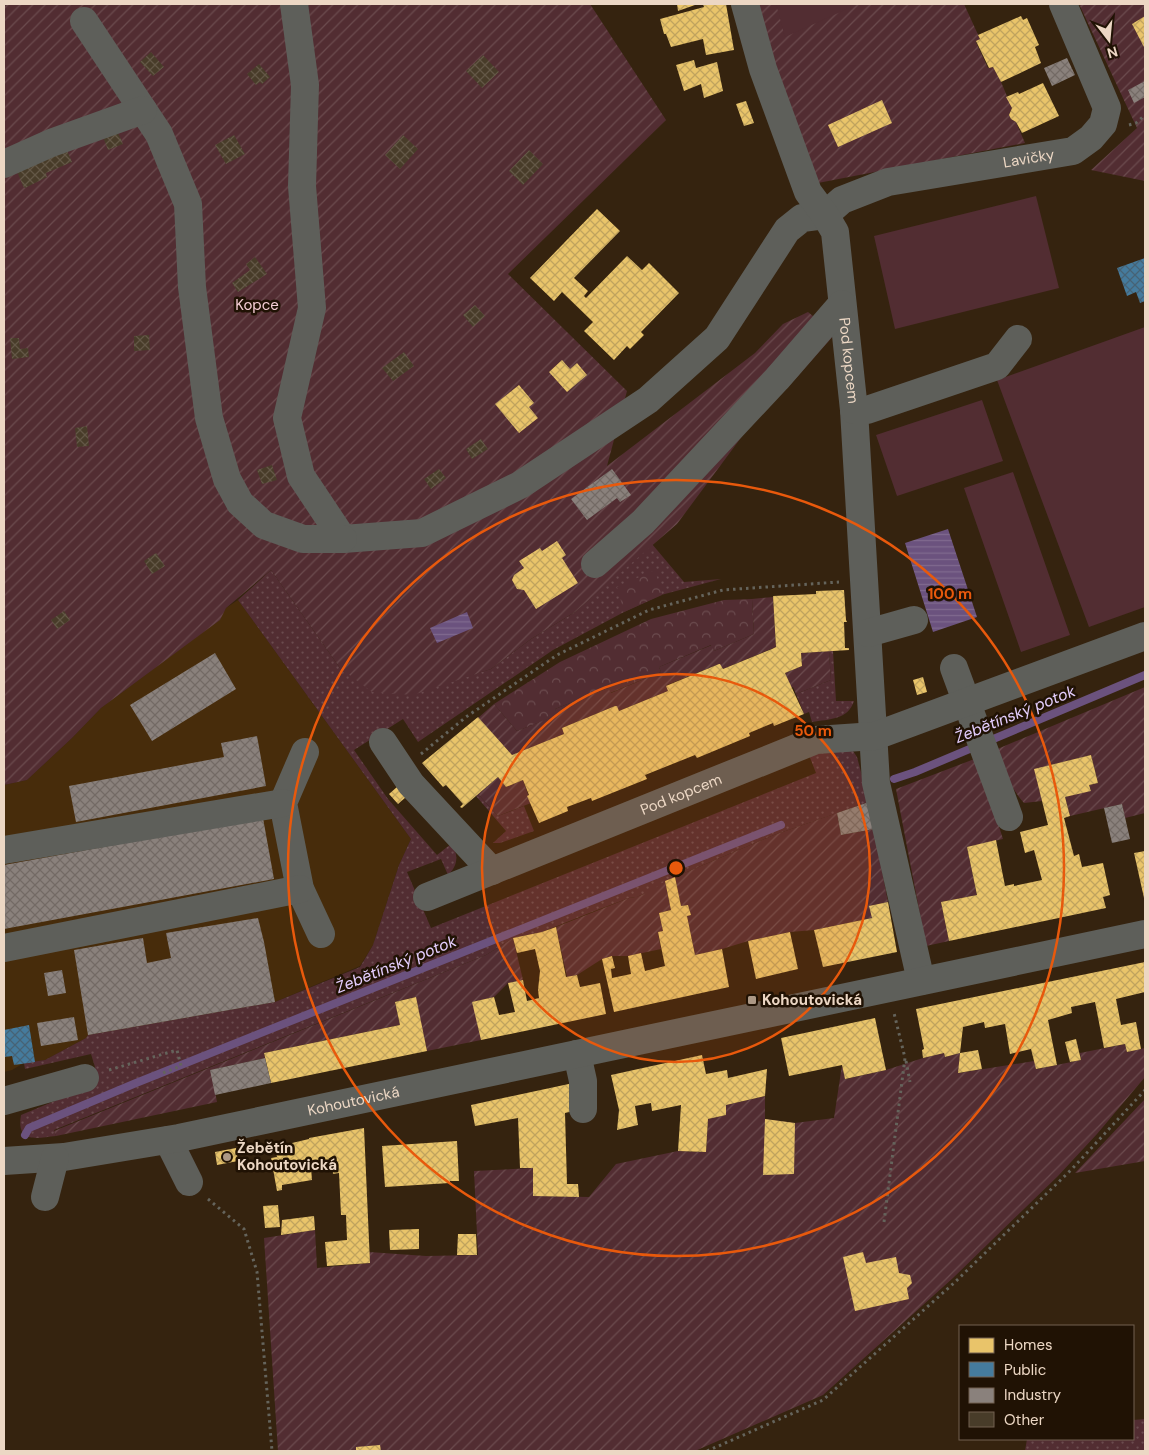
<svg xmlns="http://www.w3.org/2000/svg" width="1149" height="1455" font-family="'DM Sans',sans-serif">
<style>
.built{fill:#472c0b}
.grass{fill:url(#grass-dots)}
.park{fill:url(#park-crowns)}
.garden{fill:url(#garden-furrows)}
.pitch{fill:#522d32}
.water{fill:url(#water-rules)}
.homes{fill:url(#homes-cross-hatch)}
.public{fill:url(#public-cross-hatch)}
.industry{fill:url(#industry-cross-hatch)}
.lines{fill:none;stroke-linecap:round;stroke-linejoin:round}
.stream{stroke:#6b527e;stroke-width:8}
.building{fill:url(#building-cross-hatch)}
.path{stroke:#65645c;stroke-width:3;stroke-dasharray:2.5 4;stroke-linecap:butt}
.minor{stroke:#5e5f5a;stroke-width:28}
.ring{fill:none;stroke:#e8590c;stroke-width:2.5}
.poi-dot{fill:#ac9885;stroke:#201204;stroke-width:2}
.labels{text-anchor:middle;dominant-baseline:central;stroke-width:5;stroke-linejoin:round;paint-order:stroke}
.street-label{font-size:15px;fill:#ecd7c4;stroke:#201204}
.park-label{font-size:15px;fill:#f5ced5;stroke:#201204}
.poi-label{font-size:15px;font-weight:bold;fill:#ecd7c4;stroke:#201204;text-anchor:start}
.water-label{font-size:16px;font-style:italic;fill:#e4cefd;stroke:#201204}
.centre{fill:#e8590c;stroke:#201204;stroke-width:2.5}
.ring-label{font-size:15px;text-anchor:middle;font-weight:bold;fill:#e8590c;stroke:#201204;stroke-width:5;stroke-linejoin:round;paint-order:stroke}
</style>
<defs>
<pattern id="grass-dots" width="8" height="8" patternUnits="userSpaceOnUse" patternTransform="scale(1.25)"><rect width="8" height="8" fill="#522d32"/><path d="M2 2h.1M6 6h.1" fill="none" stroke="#6b4b4e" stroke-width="1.8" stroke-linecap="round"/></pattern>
<pattern id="park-crowns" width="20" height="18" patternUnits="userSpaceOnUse" patternTransform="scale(1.25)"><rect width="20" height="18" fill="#522d32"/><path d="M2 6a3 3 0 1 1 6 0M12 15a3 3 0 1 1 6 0" fill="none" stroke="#6b4b4e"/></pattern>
<pattern id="garden-furrows" width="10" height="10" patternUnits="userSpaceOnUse" patternTransform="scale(1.25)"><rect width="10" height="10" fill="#522d32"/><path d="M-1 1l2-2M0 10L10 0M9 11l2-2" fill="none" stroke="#6b4b4e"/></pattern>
<pattern id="water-rules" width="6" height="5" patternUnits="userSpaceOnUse" patternTransform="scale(1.25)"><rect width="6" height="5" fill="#6b527e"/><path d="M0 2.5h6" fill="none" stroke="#806a8f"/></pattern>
<pattern id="homes-cross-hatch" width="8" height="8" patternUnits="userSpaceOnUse" patternTransform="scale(1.25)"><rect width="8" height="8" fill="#e9c46a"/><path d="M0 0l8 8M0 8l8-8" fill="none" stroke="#c0a35e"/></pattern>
<pattern id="public-cross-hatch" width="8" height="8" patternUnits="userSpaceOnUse" patternTransform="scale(1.25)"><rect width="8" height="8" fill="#457b9d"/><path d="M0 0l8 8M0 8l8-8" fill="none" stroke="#466376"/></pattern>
<pattern id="industry-cross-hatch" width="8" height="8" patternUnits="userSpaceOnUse" patternTransform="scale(1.25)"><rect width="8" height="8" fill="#8a817c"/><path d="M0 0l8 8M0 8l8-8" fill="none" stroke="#736a65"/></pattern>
<pattern id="building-cross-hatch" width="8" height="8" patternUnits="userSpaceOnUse" patternTransform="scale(1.25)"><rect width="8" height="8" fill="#483c29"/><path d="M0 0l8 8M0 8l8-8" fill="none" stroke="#635746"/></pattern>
</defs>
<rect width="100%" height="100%" fill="#35230f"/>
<path class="built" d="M238,600L411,839L399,865L373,945L360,966L275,1002L89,1035L86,1038L45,1060L24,1063L12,1070L4,1072V785L27,780L72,738L101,708L219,620L226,608Z"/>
<path class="grass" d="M652,544L684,582L721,579L661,595L624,612L553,650L418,742L403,719L354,750L388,799L437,855L451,844C459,854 458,866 448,875L441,859L407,872L431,928L816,773L809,755L838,748L853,751L857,757L869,802L774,835L675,877L650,892L636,897L629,898L592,912L542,932L513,938L486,955L464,964L54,1130L56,1136C37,1138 16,1144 21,1115L69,1095L94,1074L95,1067L91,1054L25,1069L24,1063L45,1060L86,1038L88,1035L275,1002L360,967L373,945L399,865L411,839L238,600L271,570L340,668L452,681L491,669L531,639L575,612Z
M829,651H833L836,701H854C848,720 829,719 812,722L809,712L804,714L796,694L831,680Z
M478,794L498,816L524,806L534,831L500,843H493L506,831L476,796Z
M1145,1419V1451H1025L1027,1439H1133V1420Z"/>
<path class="park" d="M655,570L662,595L624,612L617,587Z
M752,599L754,634L714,651L711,645L659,667L661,672L610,693L608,688L555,709L558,715L517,731L494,704L560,662L651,619L724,600Z"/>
<path class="garden" d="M4,4H590L666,120L508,274L627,391L607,466L755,353L783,324L808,312L835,334L797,377L746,431L677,524L575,612L531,639L491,669L413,695L372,692L340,668L271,570L226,608L220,620L101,708L72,738L27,780L4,785Z
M757,4H964L980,39L976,42L988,68L993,67L996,70L1012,108L1009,115L1011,119L1016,122L1025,143L818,183L775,66Z
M1079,4H1145V181L1091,170L1137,128Z
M773,597L776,647L723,669L719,664L667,685L668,691L619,711L615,706L562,728L564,734L516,754L512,755L478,718L494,704L517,731L557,715L555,709L608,688L611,693L661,672L659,667L712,645L714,651L754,634L752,599Z
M829,651L831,680L796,694L793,687L791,688L785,673L802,666L801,653Z
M1145,687V813L1125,818L1122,804L1070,816L1065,797L1091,790L1089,785L1098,783L1091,755L1035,769L1042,801L1024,803C1010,787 1003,770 995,750Z
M977,758L1003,839L967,847L977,895L941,902L949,941L926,946L896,789Z
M498,777L506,787L523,780L531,803L498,816L478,794Z
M837,813L841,835L874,829L888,902L870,906L872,918L814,930L790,932L748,941L722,949L695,955L687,916L691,915L688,905L681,906L675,877L774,835Z
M665,881L671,910L659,913L663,931L658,933L661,949L628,956H612L602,959L577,975L567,977L556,927L629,898C643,897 654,889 665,881Z
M513,938L523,980L508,983L494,997L473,1002L481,1040L427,1051L415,997L395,1002L400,1025L264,1053L265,1058L211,1070L217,1102L56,1136L54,1131L464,964L486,955Z
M1125,1044L1127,1052L1145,1048V1077L1097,1134L1058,1176L953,1278L823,1395L695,1451H278L264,1238L315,1230L317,1268L370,1263L369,1252L426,1256L478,1255L474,1171L533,1168L534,1196L589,1197L616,1164L678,1151L706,1152L708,1119L726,1115V1105L765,1096V1119L795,1123L834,1118L842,1065L846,1079L886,1070L923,1058L944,1053L945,1057L960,1053L959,1073L1034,1061L1037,1069L1081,1060L1080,1053Z
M1145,1099V1161L1075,1173Z"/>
<path class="pitch" d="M776,4H846L847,9L785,37Z
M1036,196L1059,288L895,329L874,236Z
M1145,327V607L1089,627L997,380Z
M982,400L1003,461L897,496L876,435Z
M1013,472L1070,635L1021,652L964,488Z"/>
<path class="water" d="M948,529L977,617L933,632L905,543Z
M467,612L473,628L437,643L430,628Z"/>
<path class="homes" d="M677,4H695V5L678,11Z
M703,4H726L734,50L706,55L703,39L671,47L666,34H664L660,19L704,7Z
M1021,16L1023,20L1027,18L1039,45L1035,47L1041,63L1001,82L993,67L989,68L976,41L980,39L978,35Z
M1145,16V49L1132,24Z
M694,60L696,68L717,62L723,91L704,98L701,84L684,91L676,65Z
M1043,83L1059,116L1022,133L1016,122L1011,119L1009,115L1012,108L1006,97L1018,92L1019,94Z
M882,100L892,123L838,147L828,125Z
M746,101L754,123L744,126L736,104Z
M597,209L620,231L574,278L588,291L584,296L586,298L627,256L642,270L649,263L679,293L641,332L644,335L630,349L627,346L614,360L584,331L593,322L562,292L554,301L530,278Z
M562,360L570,369L577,363L587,375L567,392L549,372Z
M519,385L534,403L529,407L538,418L519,433L495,404Z
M557,541L566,555L562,558L578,583L536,609L524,590L517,589L512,580L514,575L524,568L519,561L540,548L542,551Z
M844,590L846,620L847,622H844L845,648H849V650L801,653L802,666L785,673L804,714L774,726L773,723L749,733L750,736L697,758L695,755L645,775L647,779L592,801L591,798L567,807L568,811L539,823L527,796L529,795L523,780L506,787L498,777L462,808L460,807L463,804L446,785L443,787L422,763L478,717L512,755L564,734L562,728L615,706H617L619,711L668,691L666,686L719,664H720L723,669L772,649L776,647L773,596L816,594V591Z
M923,677L927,692L917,695L913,680Z
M1091,755L1098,783L1089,785L1091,791L1065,797L1070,816L1064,818L1074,856L1079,854L1082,867L1103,863L1110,895L1103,897L1106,908L949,941L941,902L977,895L967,847L996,840L1005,886L1014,884V886L1042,880L1034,850L1025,853L1020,832L1048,825L1034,769Z
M397,787L406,797L398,804L389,794Z
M1145,851V898H1144L1134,853Z
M675,877L681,906L688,905L691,915L687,916L695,955L722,949L729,987L614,1012L602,959L612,956L615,968L611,969L612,978L631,974L628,956L641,953L645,971L665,966L658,932L663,931L659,913L671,910L665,881Z
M888,902L897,952L823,967L814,930L872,918L869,906Z
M556,927L566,977L577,975L580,987L600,983L606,1014L481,1040L472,1002L494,997L499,1015L515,1012L508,983L523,980L527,1001L539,998L538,990L540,971L535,949L517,953L513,938L542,932Z
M790,932L798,969L756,979L748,941Z
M1145,962V992L1116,999L1121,1025L1136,1022L1141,1049L1127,1052L1125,1044L1104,1048L1095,1002L1071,1007L1072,1013L1048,1020L1057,1065L1036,1069L1031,1049L1010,1054L1005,1024L985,1028L984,1022L963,1027L960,1053L945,1057L944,1053L923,1058L922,1050L924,1049L916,1009Z
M416,997L427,1051L271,1083L264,1053L400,1025L395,1002Z
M875,1018L886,1070L845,1079L842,1065L789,1076L781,1038Z
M1076,1039L1081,1060L1070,1062L1065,1042Z
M978,1050L982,1069L958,1073L960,1053Z
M702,1055L706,1074L727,1070L728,1078L767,1069L765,1096L726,1105V1115L708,1119L706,1152L678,1151L681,1105L652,1111L651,1103L635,1106L638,1125L617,1130L619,1110L611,1075Z
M578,1082V1110L565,1113L567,1184H578L579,1197L533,1196V1168H520L518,1118L475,1126L471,1105Z
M765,1119L795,1123L794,1174L763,1175Z
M364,1128L370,1263L327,1266L325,1242L347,1240L346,1215H341L339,1173L333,1174L332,1165L311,1168L312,1180L282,1185V1190L277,1191L271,1158L277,1157L275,1147L309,1139V1138Z
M457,1141L459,1181H450V1183L385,1187L382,1146Z
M236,1148L238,1161L217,1165L215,1152Z
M278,1205L280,1227L265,1228L263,1206Z
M314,1216L315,1230L281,1235L282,1220Z
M419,1229V1249L390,1250L389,1230Z
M458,1234H476L477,1255H457Z
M863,1252L866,1263L896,1257L899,1273L910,1275L912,1283L907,1288L909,1299L855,1311L843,1257Z
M380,1445L381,1451H356V1447Z"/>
<path class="public" d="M1145,258V301L1140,303L1136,292L1127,296L1117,268Z
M29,1025L35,1062L14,1065L12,1056L5,1057L4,1030Z"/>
<path class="industry" d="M1067,58L1075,75L1052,86L1044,68Z
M1145,81V97L1134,103L1128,90Z
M612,469L631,495L620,502L617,498L587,520L571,499Z
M215,653L236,689L152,741L130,705Z
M257,736L266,786L76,822L69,786L224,757L221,743Z
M869,802L874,829L841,835L837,813Z
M1122,804L1130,839L1112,843L1104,808Z
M263,818L274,879L4,929V865Z
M258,918L264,942L275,1002L88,1035L74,950L143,938L147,963L171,958L166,933Z
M62,970L66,993L48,996L44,973Z
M74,1017L78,1040L41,1046L37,1023Z
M265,1058L271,1083L215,1095L210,1070Z"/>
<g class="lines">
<path class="stream" d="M894,779L915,772L1145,675
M25,1135L29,1128L136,1083L781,825"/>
</g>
<path class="building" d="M151,52L164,67L153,76L140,62Z
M483,55L499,72L482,88L466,71Z
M259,64L270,77L262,84L260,82L256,85L247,74Z
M115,126L123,144L108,150L101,132Z
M234,135L245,154L226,164L215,145Z
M403,135L418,149L400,169L385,155Z
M65,146L72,162L46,173L47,177L25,188L23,186L14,164Z
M529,150L543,164L523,185L509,171Z
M255,257L267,274L238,292L232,283L250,270L246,264Z
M475,305L485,316L473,327L463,315Z
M149,335L150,350L134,351V336Z
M10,338H19L20,349L28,348L29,357L12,359Z
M404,352L414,366L393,381L382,368Z
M87,426L89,446L77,447L75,428Z
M481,439L488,449L472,459L466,449Z
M272,465L277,480L262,484L257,470Z
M439,469L446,478L431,489L424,479Z
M156,553L165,566L152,574L144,561Z
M64,611L70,620L57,629L51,620Z"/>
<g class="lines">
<path class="path" d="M1129,125L1136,123L1145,115
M421,754L466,717L557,655L649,610L723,590L839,582
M906,1061L910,1082
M109,1070L177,1050L181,1066L160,1074
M208,1199L244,1229L257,1272L272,1451
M884,1222L905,1058L894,1013
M707,1451L823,1400L954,1283L1072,1169L1145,1090"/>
<g class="minor">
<path id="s1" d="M294,4L305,85L302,186L312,308L287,418L301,476L343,539L422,533L520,485L648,400L717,338L787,230L802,218L825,215L842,200L888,182L1073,151L1091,138L1103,124L1107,108L1063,4"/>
<path id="s2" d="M745,4L763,69L808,192L825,215L835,232L854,410L876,783L921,981"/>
<path d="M84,21L159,134L188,204L192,287L209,418L227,479L240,503L264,525L303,539H343"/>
<path d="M4,164L51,143L143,110"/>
<path d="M854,410H867L997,366L1018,339"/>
<path d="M595,564L643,522L777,379L842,304"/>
<path d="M868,633L914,620"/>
<path d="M954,668L1009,817"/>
<path d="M383,742L411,784L492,871"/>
<path d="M305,752L283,803L300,889L321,934"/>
<path d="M4,850L283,803"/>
<path id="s3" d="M427,897L816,740L875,736L1145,636"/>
<path d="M4,948L300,889"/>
<path d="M577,1054L583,1081V1109"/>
<path d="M4,1101L85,1078"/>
<path d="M168,1140L189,1182"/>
<path id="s4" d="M4,1161L64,1157L179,1138L1145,934"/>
<path d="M45,1197L55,1158"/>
</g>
</g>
<circle cx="676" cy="868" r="194" fill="#e8590c" fill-opacity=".12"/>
<g class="ring">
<circle cx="676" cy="868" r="194"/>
<circle cx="676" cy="868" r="388"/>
</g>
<g class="poi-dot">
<rect x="747" y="995" width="10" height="10" rx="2.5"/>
<circle cx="227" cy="1157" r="5"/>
</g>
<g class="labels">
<g class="street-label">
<text stroke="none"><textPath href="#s1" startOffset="1374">Lavičky</textPath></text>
<text stroke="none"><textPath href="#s2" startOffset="376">Pod kopcem</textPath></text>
<text stroke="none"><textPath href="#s3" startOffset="274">Pod kopcem</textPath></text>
<text stroke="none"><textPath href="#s4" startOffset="355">Kohoutovická</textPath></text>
</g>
<g class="park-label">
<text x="257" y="305">Kopce</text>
</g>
<g class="poi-label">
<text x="762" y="1000">Kohoutovická</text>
<text x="237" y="1148">Žebětín<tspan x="237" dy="17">Kohoutovická</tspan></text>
</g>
<g class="water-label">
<text transform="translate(1015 714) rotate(-22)">Žebětínský potok</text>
<text transform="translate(396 964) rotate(-22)">Žebětínský potok</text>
</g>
</g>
<circle cx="676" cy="868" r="8" class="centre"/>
<g class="ring-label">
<text x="950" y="599">100 m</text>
<text x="813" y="736">50 m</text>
</g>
<rect width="1149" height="1455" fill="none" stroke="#ecd7c4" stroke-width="10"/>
<rect x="959" y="1325" width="175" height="115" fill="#201204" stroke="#726151"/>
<rect x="969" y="1338" width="25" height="15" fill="#e9c46a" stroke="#726151"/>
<text x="1004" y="1350" font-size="15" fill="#ecd7c4">Homes</text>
<rect x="969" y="1362" width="25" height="15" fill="#457b9d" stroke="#726151"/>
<text x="1004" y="1375" font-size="15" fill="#ecd7c4">Public</text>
<rect x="969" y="1388" width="25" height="15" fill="#8a817c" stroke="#726151"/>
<text x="1004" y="1400" font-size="15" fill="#ecd7c4">Industry</text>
<rect x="969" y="1412" width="25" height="15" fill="#483c29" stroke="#726151"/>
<text x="1004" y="1425" font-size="15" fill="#ecd7c4">Other</text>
<g transform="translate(1109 40) rotate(164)" stroke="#201204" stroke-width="4" paint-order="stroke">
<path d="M0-4L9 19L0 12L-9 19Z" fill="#ecd7c4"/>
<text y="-8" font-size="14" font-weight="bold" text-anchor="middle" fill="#ecd7c4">N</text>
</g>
</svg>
